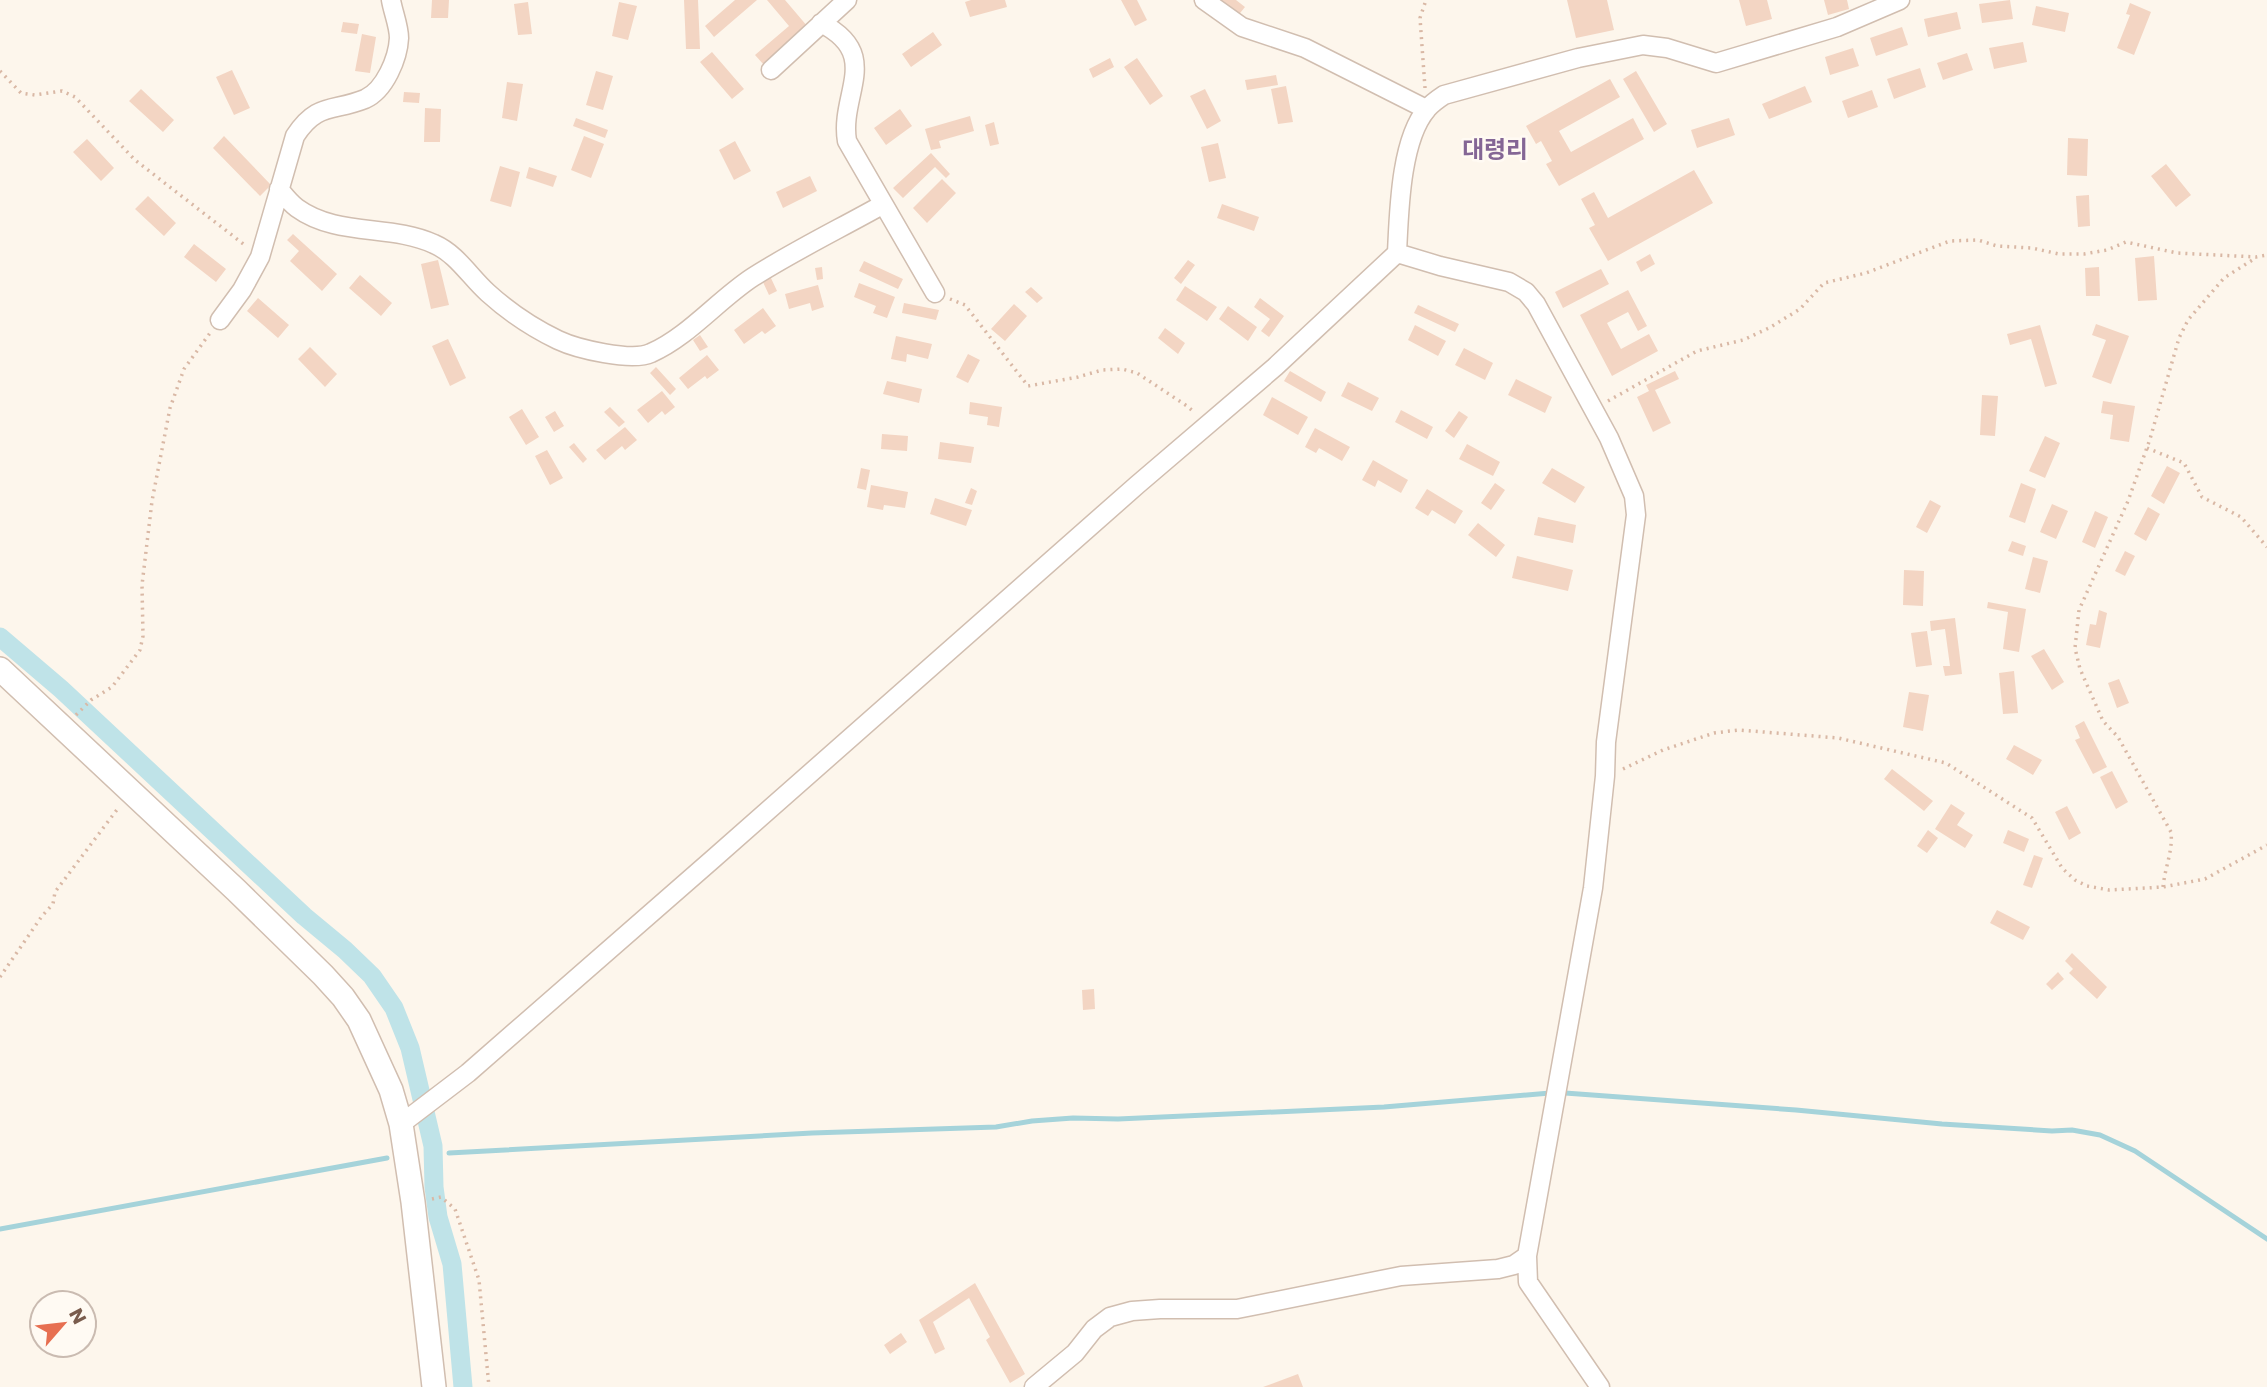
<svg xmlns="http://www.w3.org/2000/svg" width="2267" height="1387" font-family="Poppins,'Noto Sans KR',sans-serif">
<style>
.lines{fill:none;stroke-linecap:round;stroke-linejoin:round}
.stream{stroke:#a5d3da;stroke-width:5}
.canal{stroke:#bfe3e8;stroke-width:19}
.building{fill:#f3d5c3}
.minor-casing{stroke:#d1beb0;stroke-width:21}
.tertiary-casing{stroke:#d1beb0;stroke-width:26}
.path{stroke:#d9b8a5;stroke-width:3.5;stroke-dasharray:2 5;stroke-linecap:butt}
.minor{stroke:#fff;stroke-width:18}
.tertiary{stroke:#fff;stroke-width:23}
.labels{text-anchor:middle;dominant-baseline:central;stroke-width:5;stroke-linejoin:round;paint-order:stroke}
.quarter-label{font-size:24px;font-weight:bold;fill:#846695;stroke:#fffaf3}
</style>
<rect width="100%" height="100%" fill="#fdf6ec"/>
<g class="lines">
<path class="stream" d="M1565,1093L1796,1110L1942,1124L2052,1131L2072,1130L2100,1135L2135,1151L2267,1239
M449,1153L812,1133L996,1127L1032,1121L1073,1118L1118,1119L1384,1107L1550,1093
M0,1229L387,1158"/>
<path class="canal" d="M0,637L61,689L304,916L345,950L372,976L394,1008L410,1048L433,1146L434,1187L438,1217L452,1264L463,1387"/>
</g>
<path class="building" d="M432,0H449L448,18H431Z
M684,0H698L700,49H686Z
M735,0H757L714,37L705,26Z
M767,0H785L808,27L764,65L755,55L789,26Z
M971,0H1005L1007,7L970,17L965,2Z
M1121,0H1137L1147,20L1135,26Z
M1212,0H1236L1245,7L1236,18Z
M1567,0H1607L1614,30L1576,38Z
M1739,0H1767L1772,19L1746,26Z
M1824,0H1847L1849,9L1828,15Z
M2010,0L2013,19L1982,23L1979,4Z
M528,2L532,34L518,35L514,4Z
M619,2L637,6L628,40L612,36Z
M2130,3L2151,12L2134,55L2117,48L2130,15L2126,14Z
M2036,6L2069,13L2065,32L2032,25Z
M1957,12L1961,29L1928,37L1924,19Z
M343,22L359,24L357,34L341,32Z
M1902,27L1908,45L1876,56L1870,38Z
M933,32L942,45L911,67L902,54Z
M362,34L376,37L370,73L355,71Z
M2023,42L2027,62L1994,69L1989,48Z
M1853,48L1859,66L1830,75L1825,57Z
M712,52L744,89L732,99L700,62Z
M1967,53L1973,70L1943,80L1937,63Z
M1110,58L1114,67L1093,78L1089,69Z
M1137,58L1163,96L1150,105L1124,67Z
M1920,68L1926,87L1894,99L1887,79Z
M232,70L250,108L234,115L216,77Z
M596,71L613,76L603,110L586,105Z
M1636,71L1667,124L1654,132L1623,79Z
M1276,75L1278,85L1247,90L1245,80Z
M1610,79L1620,97L1559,131L1571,152L1633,118L1644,139L1559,186L1546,164L1552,161L1541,141L1536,144L1526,126Z
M507,82L523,84L517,121L502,118Z
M1286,86L1293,122L1278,124L1271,89Z
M1805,86L1812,102L1769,119L1762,104Z
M141,89L174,120L163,132L129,101Z
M1205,89L1221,121L1207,129L1190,96Z
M1872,90L1878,107L1848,118L1842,101Z
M404,92L420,93L419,103L403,102Z
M425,108L441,109L440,142H424Z
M900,109L912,126L886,145L874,128Z
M970,116L974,131L939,141L941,148L931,150L925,129Z
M576,118L608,130L605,138L573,126Z
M1729,118L1735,135L1697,148L1691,130Z
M994,122L999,144L990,146L985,125Z
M224,136L271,185L260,196L213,148Z
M584,136L604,144L591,178L571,170Z
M2068,138L2088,139L2087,176L2067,175Z
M87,139L114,168L101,181L73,152Z
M735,141L751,171L734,180L719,150Z
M1218,143L1226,178L1209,182L1201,147Z
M931,153L950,174L946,178L935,167L903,198L893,188Z
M2166,164L2191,195L2176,207L2151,176Z
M500,166L520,172L511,207L490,201Z
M529,167L557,176L553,187L526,178Z
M1694,170L1713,203L1608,261L1589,228L1595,225L1581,199L1594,192L1608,218Z
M810,176L817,191L783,208L776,192Z
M942,179L956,193L927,223L913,208Z
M2089,195L2090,226L2078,227L2076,196Z
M148,196L176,223L164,236L135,209Z
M1222,204L1259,217L1254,231L1217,218Z
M293,234L337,274L322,291L290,261L299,251L287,240Z
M194,244L226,269L216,282L184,257Z
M1650,254L1655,264L1641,272L1636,262Z
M2154,256L2157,300L2138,301L2135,258Z
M438,260L449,305L431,309L421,264Z
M1188,260L1195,265L1181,284L1174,278Z
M864,261L903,279L898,289L859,271Z
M822,267L823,279L817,280L815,268Z
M2099,267L2100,296H2086L2085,268Z
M1601,269L1609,284L1563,308L1555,292Z
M360,275L392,303L381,316L349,288Z
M770,276L777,291L769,295L762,280Z
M859,283L895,297L887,318L873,313L876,306L854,297Z
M818,285L824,307L812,311L810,303L789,309L785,294Z
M1185,286L1217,307L1207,321L1176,300Z
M1031,287L1043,298L1037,303L1025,292Z
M1628,290L1647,326L1638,331L1628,312L1607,323L1621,349L1649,334L1658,351L1612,376L1580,315Z
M258,298L289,325L278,338L247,311Z
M1260,298L1284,316L1269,337L1261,331L1270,319L1254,307Z
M904,303L939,310L936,320L902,313Z
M1014,304L1027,316L1005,341L991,329Z
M1418,305L1459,324L1455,332L1414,313Z
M1228,306L1257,327L1248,341L1219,319Z
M763,308L776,326L765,334L762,331L744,344L734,330Z
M2096,324L2129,336L2111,384L2092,377L2106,340L2092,335Z
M1415,325L1446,341L1438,356L1408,340Z
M2040,325L2057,384L2045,387L2031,339L2010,345L2007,334Z
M1165,328L1185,343L1178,354L1158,338Z
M700,335L708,347L700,351L693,340Z
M896,336L932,344L928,359L907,354L906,362L891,359Z
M448,339L466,378L450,386L432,346Z
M310,347L337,374L325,387L298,359Z
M1464,348L1493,363L1485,380L1455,365Z
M968,354L980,360L968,383L956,377Z
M707,355L719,370L707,379L705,376L688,389L679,378Z
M656,367L676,389L670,395L650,373Z
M1290,371L1326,392L1321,402L1284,381Z
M1675,371L1679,379L1655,390L1671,423L1653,432L1637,397L1649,391L1646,385Z
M1516,379L1552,397L1545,413L1508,395Z
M887,381L922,389L919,403L883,394Z
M1348,382L1379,398L1372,411L1341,396Z
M662,391L675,407L665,415L662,411L648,423L637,410Z
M1982,395L1998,396L1995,436L1980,435Z
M1272,397L1308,417L1298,435L1263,415Z
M2103,401L2135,406L2129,442L2110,439L2113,415L2101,413Z
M970,402L1002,407L999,427L987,425L988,417L969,414Z
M610,407L625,422L619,427L604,412Z
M522,409L539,437L526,445L509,417Z
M1401,410L1433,427L1427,439L1395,422Z
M555,411L564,426L554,432L545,417Z
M1459,411L1468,417L1454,438L1445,431Z
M625,427L637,440L625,450L622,446L605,460L596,450Z
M1315,428L1350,447L1342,461L1319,448L1316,453L1305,447Z
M882,434L908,436L907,451L881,449Z
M2045,436L2060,443L2045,478L2029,471Z
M940,442L974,447L971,463L938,459Z
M574,443L587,459L583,463L569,447Z
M1467,444L1500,462L1493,476L1459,459Z
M547,450L563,478L550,485L535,456Z
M1373,460L1408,480L1401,493L1378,480L1375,487L1362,480Z
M2167,466L2180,473L2164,504L2151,496Z
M861,468L870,470L866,490L857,488Z
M1552,468L1585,487L1575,503L1542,483Z
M1495,483L1505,490L1491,510L1481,503Z
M2021,483L2036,489L2025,523L2009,517Z
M871,485L908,492L905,508L884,505L883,510L867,507Z
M971,488L977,491L972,505L965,503Z
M1427,489L1463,511L1455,524L1432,510L1428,516L1415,508Z
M935,498L972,510L966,526L930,514Z
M1930,500L1941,506L1927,533L1916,527Z
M2052,504L2068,511L2056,539L2040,532Z
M2148,507L2160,514L2146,541L2134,534Z
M2095,511L2108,517L2095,548L2082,542Z
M1538,517L1576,525L1573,543L1534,535Z
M1478,523L1505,545L1496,557L1468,535Z
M2012,541L2026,546L2023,556L2008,551Z
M2125,551L2135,556L2125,576L2115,571Z
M1517,556L1573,570L1568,591L1512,578Z
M2033,557L2048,561L2040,593L2025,589Z
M1904,570L1924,571L1923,606L1903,605Z
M1988,602L2026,609L2019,652L2003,649L2008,612L1987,608Z
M2099,610L2107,613L2100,648L2086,645L2090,624L2096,625Z
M1955,618L1962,674L1945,676L1943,666H1950L1945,629L1931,631L1930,621Z
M1927,631L1932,665L1916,667L1911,633Z
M2044,649L2064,682L2052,690L2031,656Z
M2014,671L2018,713L2003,714L1999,673Z
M2119,679L2129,703L2117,708L2108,683Z
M1909,692L1929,695L1923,731L1903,727Z
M2084,721L2107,767L2093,774L2075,740L2080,738L2075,726Z
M2014,745L2042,760L2033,775L2006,759Z
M1892,769L1933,801L1924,811L1884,779Z
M2112,771L2128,802L2116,809L2100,777Z
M1951,804L1965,813L1957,825L1973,835L1965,848L1935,829Z
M2067,806L2081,833L2069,840L2055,812Z
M1928,830L1938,838L1927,853L1917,846Z
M2008,830L2029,839L2024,852L2003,843Z
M2034,855L2043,858L2032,888L2023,885Z
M1997,910L2030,927L2023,940L1990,923Z
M2072,953L2107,987L2097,999L2069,973L2073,969L2065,961Z
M2058,972L2064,979L2052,990L2046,984Z
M1094,989L1095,1009L1083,1010L1082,990Z
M975,1283L1025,1374L1010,1383L986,1340L990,1337L969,1298L933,1322L945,1349L935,1354L919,1320Z
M901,1333L907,1342L890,1354L884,1345Z
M1298,1374L1303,1387H1263Z"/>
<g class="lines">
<g class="minor-casing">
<path id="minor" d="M1204,0L1242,27L1305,48L1426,109
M821,23C883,55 839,94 847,141L935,293
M771,70L847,0
M279,189C284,195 290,203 297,208C337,237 391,224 434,244C457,254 470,277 488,293C509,312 533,328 558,340C577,349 632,362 651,353C688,337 719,299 753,277C794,251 839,229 882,205
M1397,253L1440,266L1509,282L1526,292L1536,304L1609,438L1634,496L1636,515L1606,742L1605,776L1593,888L1527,1256L1528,1282L1600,1387
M220,320L242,290L260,257L295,136C317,102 333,112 365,99C385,90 398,58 399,38C399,26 393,12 391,0
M401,1124L468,1073L713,859L1137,485L1275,367L1397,253C1399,214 1400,140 1427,109C1431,104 1438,99 1444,95L1578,58L1643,45L1667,48L1716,63L1837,27L1900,0
M1034,1387L1075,1353L1094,1329L1110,1317L1132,1311L1160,1309H1237L1401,1276L1498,1269L1514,1265L1527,1256"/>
</g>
<g class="tertiary-casing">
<path id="tertiary" d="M0,669L236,890L323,975L343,997L359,1020L391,1090L401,1124L413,1202L434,1387"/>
</g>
<path class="path" d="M0,71L21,93L35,95L62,91L75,97L135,160L246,246
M1425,88L1420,18L1426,0
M950,299L965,305L1028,386L1078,377L1102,370L1122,369L1137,373L1187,406L1194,412
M1608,401L1697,351L1743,340L1769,328L1800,309L1824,283L1866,273L1950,241L1978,240L1997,246L2032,248L2059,254H2084L2107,250L2126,242L2177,253L2256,257L2267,255
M2147,448L2184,463L2202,497L2241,517L2267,547
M76,715L91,700L112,687L140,650L143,636L142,585L152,501L170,408L184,369L210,333
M1623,769L1663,750L1714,733L1739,730L1838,738L1946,763L2032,818L2062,868L2075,880L2087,886L2109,890L2163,887L2205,879L2267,845
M2163,887C2165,867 2173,851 2171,832L2118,737L2103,721L2080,669L2075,648L2079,610L2128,501L2150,439L2179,338L2188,320L2224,278L2254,259
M0,977L42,916L53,904L55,892L119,807
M432,1199L441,1197L455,1209L479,1280L489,1387"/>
<use href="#minor" class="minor"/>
<use href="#tertiary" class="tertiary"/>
</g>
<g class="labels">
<g class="quarter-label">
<text x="1495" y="149">대령리</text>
</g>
</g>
<g transform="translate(63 1324) rotate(62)"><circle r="33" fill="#fffaf3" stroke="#cabbb1" stroke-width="2"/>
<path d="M0-5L12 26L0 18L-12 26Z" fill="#e76f51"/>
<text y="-10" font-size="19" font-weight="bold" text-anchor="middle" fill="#7a5c4d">N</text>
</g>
</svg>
